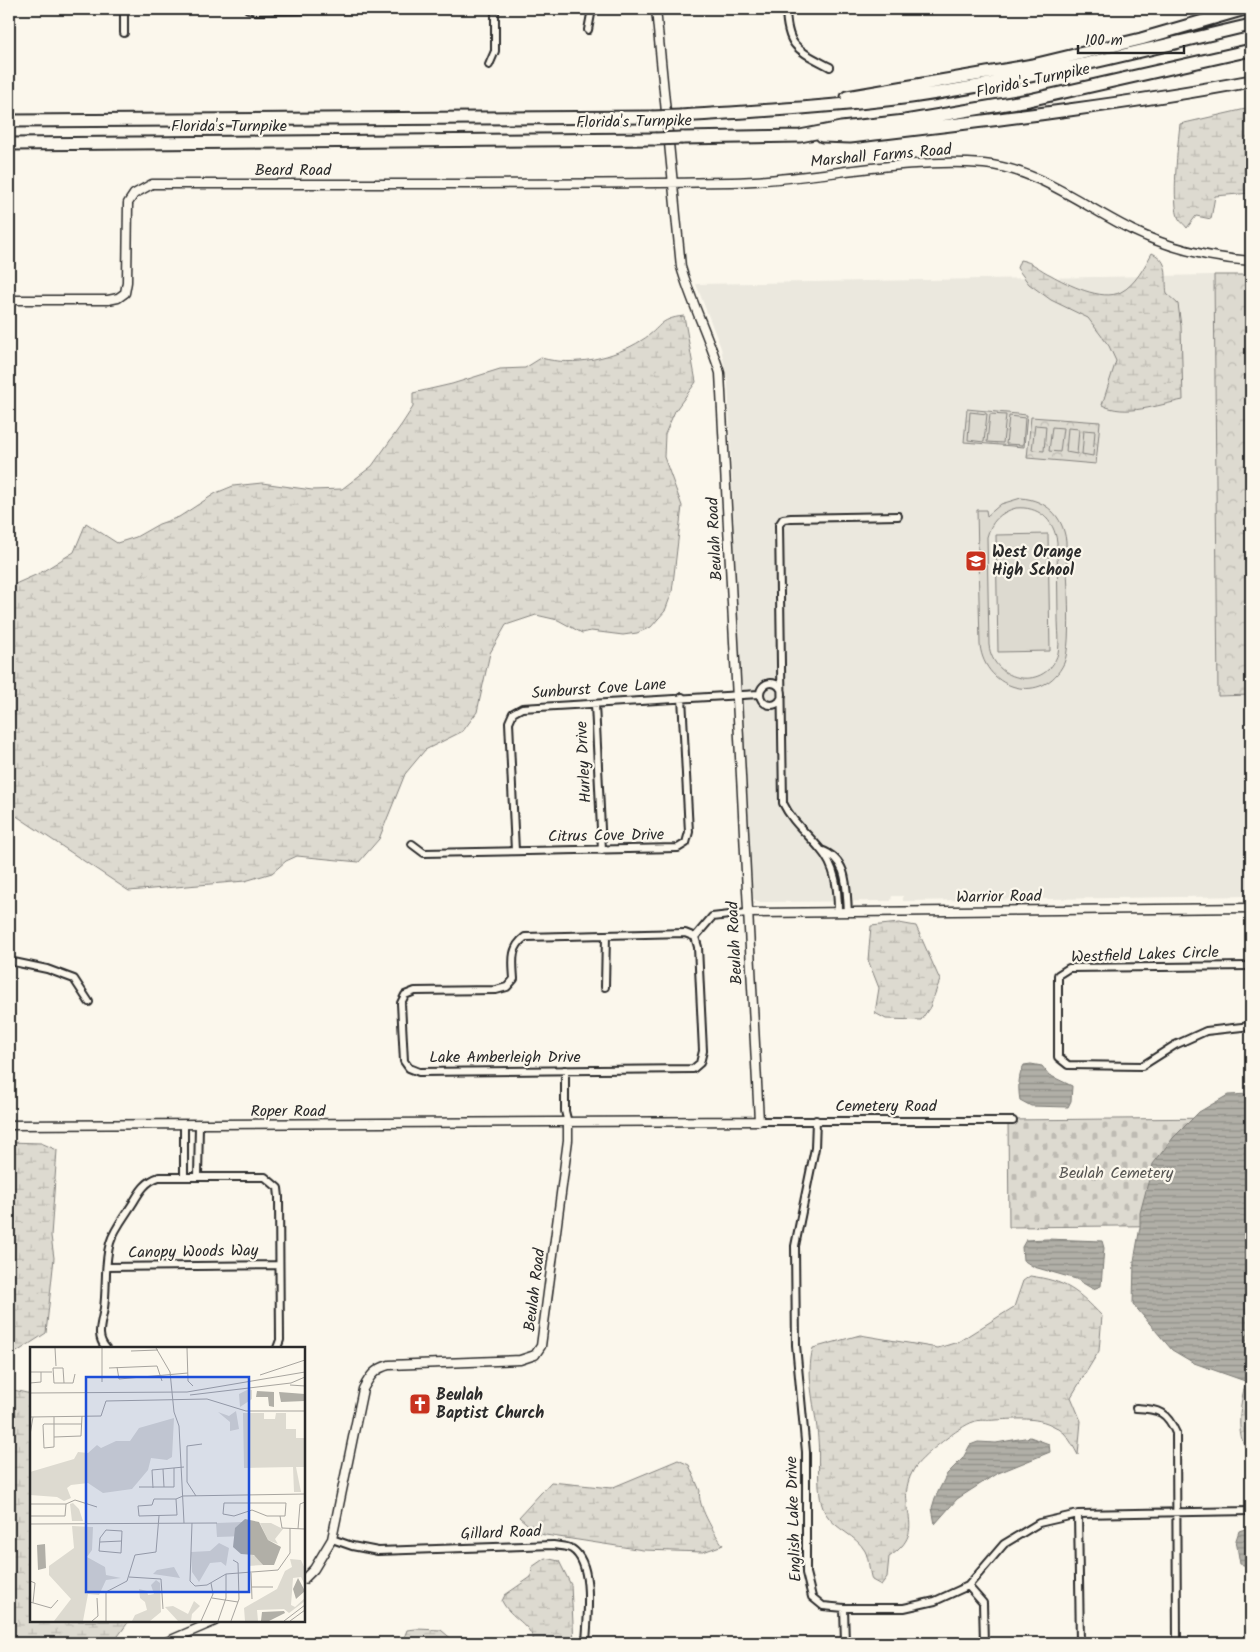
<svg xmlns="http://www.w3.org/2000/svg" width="1260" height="1652" font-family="Kalam,sans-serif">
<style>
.built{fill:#ebe8de}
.wetland{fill:url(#wetland-marsh);stroke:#84827e}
.cemetery{fill:url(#cemetery-stones);stroke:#84827e}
.park{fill:url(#park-crowns);stroke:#84827e}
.pitch{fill:#dddad0;stroke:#84827e;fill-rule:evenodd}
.water{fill:url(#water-rules);stroke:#7b7a75}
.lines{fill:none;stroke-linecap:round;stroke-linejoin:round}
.minor-casing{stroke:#2b2b2b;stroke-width:10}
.tertiary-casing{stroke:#2b2b2b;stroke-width:11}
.motorway-casing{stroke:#2b2b2b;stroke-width:15}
.minor{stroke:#fbf7ec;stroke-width:6}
.tertiary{stroke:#fbf7ec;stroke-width:8}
.motorway{stroke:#fbf7ec;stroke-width:11}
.motorway-bridge-casing{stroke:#2b2b2b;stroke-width:15;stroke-linecap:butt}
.motorway-bridge{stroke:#fbf7ec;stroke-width:11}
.labels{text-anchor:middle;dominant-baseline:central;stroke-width:4.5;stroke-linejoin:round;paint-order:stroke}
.street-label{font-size:16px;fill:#2b2b2b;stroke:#fbf7ec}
.poi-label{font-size:16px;font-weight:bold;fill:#2b2b2b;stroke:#fbf7ec;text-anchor:start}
.park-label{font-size:16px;fill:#585754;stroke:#fbf7ec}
.inset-road{fill:none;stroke:#a8a59f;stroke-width:1}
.view{fill:#1d4ed8;fill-opacity:0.15;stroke:#1d4ed8;stroke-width:2.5}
.inset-edge{fill:none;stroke:#2b2b2b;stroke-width:2.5}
</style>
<defs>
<pattern id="wetland-marsh" width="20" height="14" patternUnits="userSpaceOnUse" patternTransform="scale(1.25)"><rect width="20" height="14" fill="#dddad0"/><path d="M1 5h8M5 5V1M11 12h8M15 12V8" fill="none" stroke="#bebbb3"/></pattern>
<pattern id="cemetery-stones" width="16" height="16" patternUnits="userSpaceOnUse" patternTransform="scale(1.25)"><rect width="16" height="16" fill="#dddad0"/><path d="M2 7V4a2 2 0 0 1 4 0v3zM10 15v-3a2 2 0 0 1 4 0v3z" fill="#bebbb3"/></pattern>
<pattern id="park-crowns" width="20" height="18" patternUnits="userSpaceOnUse" patternTransform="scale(1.25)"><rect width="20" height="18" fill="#dddad0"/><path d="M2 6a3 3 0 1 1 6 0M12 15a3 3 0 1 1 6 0" fill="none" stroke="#bebbb3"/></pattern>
<pattern id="water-rules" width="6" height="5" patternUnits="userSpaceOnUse" patternTransform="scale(1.25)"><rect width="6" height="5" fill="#b1afa7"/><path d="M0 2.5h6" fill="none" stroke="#908f88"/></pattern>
</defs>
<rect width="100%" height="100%" fill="#fbf7ec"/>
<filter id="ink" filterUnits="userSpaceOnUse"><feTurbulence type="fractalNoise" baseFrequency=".02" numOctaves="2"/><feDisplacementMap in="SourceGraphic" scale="10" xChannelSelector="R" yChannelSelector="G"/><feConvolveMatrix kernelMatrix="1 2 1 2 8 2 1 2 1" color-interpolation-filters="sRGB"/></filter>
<g filter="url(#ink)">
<path class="built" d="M1214,275L1218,696L1251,695V896L903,901V896H892L891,901L760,902L753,899L741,703L728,383L721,348L696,284Z"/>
<path class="wetland" d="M1251,106V193L1215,196L1211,219L1196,216L1187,228C1185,225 1181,222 1179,219C1171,204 1178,143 1180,124L1250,108Z
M1152,253C1171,262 1164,276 1167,294L1178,304L1181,326L1183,400C1158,405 1125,417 1102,405L1116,361L1109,346L1088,318L1051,300L1029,284L1017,268L1020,260C1033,262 1040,270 1051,275C1067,284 1102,302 1121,292C1135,285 1145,266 1152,253Z
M684,316L696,382L675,411L665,434L664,457L682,506L672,592L665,611L651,627L637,633L623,635L591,631L582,633L558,620L536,615L506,625L490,653L477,712L463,731L425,750L405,774L379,839L359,862L297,856L286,861L272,873L245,881L129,891L15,815L9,816V585H13L40,573L74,552L86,523L117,543L136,537L159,524L179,517L216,493L233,486L262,483L312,490L342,489L372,466L402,424L413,407V393L452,384L500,369L525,368L541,358C574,367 614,358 642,340C662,328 657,319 684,316Z
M899,923L916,926L940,980L930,1007L921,1020L886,1019L875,1013L879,988L868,960L871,926Z
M9,1142L41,1143L57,1150L51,1236L54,1258L46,1333L9,1357Z
M1030,1276C1066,1281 1077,1290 1102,1316L1099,1351L1071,1397L1081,1421L1078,1455C1074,1448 1070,1439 1064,1433C1043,1415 1020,1419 995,1420C988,1421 979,1419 973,1422C960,1426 924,1455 916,1466C889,1505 933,1528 889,1557L887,1577L881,1585L872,1580C869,1572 869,1558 865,1551C856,1535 836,1530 826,1514C815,1498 820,1459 818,1439C816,1408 805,1378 813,1348L860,1335L938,1348L958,1342L1014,1307L1023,1281Z
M1251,1368V1453C1231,1440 1242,1387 1251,1368Z
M9,1389L31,1394V1621H129L113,1643H9Z
M678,1460L689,1465L700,1491C696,1503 715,1535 723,1545L703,1552L643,1550L539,1534L519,1517L551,1482L611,1488Z
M545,1558L559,1561L571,1585L574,1643H534C532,1624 510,1618 502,1601L505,1595L531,1577L532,1567Z
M416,1629L441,1630L454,1641L461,1643H402L407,1630Z"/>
<path class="cemetery" d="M1223,1118L1225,1225L1009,1227L1008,1120Z"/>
<path class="park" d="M1214,275H1251V695L1218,696Z
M967,409L1027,415L1024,447L964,442Z
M1031,417L1100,422L1096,464L1027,458Z"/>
<path class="pitch" d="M970,412L987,414L984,442L968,440Z
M990,414L1006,415L1003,443L987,442Z
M1009,416L1025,418L1023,445L1006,444Z
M1035,425L1046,426L1044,451L1032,450Z
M1052,427L1063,428L1060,452L1049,451Z
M1068,428L1079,429L1077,454L1066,452Z
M1084,430L1095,431L1093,456L1082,454Z
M1021,498C1046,500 1063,516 1066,541C1066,567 1073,643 1064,663C1044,706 985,691 980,645L977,510H986L987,516L1001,504ZM1016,508C1038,506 1054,519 1057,542C1057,567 1058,593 1058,618C1058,630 1060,642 1058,653C1047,692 993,683 989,645L987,537C991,522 1000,512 1016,508Z
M1048,534L1050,651L998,652L996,535Z"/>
<path class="water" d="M1031,1064L1042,1066L1049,1075L1072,1086L1071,1101L1068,1107L1031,1106L1020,1100C1018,1089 1018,1075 1024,1065Z
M1251,1094V1368L1245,1381L1194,1363L1172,1350L1133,1304L1134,1261L1140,1227V1213L1153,1164L1173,1138L1199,1112L1228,1095Z
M1047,1239L1102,1241L1104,1248L1101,1286L1093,1289L1076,1279L1034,1267L1023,1260L1022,1247L1026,1240Z
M1030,1437L1049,1444L1050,1452L996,1474L957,1499L935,1524L932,1508L935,1498L947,1474L963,1458L970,1445L978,1442L996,1443Z
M1251,1527V1567L1240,1564L1236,1540L1239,1531Z"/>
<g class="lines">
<g class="minor-casing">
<path id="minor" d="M124,9V33
M248,9L256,11L367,9
M786,9C787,48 798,50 830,67
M588,30L592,9
M489,65L495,51V9
M760 694a11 11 0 1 1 22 0a11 11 0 1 1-22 0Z
M595,704L602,850
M412,844L424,853L678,848L686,843L689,832L682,697
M821,850C849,860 846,887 848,912
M515,851L509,722L513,713L522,708L759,694
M838,912C838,889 836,867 820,849C807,833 792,822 783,803L779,525L783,519L791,518L898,516
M685,933L695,937L698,947L703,1051L700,1063L693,1069L419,1072L409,1068L404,1061L401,1003L405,995L415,991L496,990L507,987L514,979C513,962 510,948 525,937Z
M695,937L712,917L747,913
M9,961L47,969L74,979L89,1002
M1251,966L1069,968L1058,975V1057L1068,1065L1142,1066L1175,1045L1206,1031L1251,1026
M605,987L606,935
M565,1070V1111L568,1123
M816,1120L815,1148L795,1246L796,1345L806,1452V1573L812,1597L823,1606L844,1608H904L935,1601L968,1586L1004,1544L1039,1523L1078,1514L1251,1511
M759,1121H1013
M184,1177V1125
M198,1177L199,1125
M107,1267L279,1265
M106,1348C95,1336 102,1323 104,1308C107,1287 104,1264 110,1243C114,1229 125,1216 133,1203C140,1191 146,1181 159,1177H265L278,1188L279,1197L280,1340L277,1348
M1136,1408C1159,1409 1167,1412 1176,1433L1177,1643
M1078,1514L1080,1643
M332,1539L352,1546L378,1551L553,1545C559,1546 568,1546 572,1549C595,1564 587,1619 586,1643
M968,1586L983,1603L984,1643
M844,1608L845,1643"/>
</g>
<g class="tertiary-casing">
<path id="tertiary" d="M9,300H108L118,298L125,293L127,282L128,203L134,194L152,184C345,184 539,185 732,182C816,180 900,157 984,164C1038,169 1085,207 1132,230C1169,248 1210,258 1251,261
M747,913L1251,908
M9,1125L759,1121L720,373C709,337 692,304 681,267L656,9
M304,1579L314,1569L332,1539L363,1389C370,1376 374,1369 389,1365L520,1360L535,1355L541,1346L568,1140V1123
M164,1643L215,1621"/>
</g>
<g class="motorway-casing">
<path id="motorway" d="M847,97L1033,65L1141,39L1245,9
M681,116C757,111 834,107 911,97C1026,81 1138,51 1251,25
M9,121L652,117
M822,136L850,137C984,121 1118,106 1251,81
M682,138L800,136L841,128L905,121L1029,100L1251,50
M9,144L655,139"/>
</g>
<use href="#minor" class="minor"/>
<use href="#tertiary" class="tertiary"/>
<use href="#motorway" class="motorway"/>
<g class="motorway-bridge-casing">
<path id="motorway-bridge" d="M652,117L681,116
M655,139L682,138"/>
</g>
<use href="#motorway-bridge" class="motorway-bridge"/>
</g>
</g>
<defs>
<g id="school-square" transform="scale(1.125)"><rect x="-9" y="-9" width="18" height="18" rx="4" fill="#c8321e" stroke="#fbf7ec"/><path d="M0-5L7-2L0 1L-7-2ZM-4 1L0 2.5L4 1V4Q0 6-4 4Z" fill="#fff"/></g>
<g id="church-square" transform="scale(1.125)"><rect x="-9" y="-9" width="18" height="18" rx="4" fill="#c8321e" stroke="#fbf7ec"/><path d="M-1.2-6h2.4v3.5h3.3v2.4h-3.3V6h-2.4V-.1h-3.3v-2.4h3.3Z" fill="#fff"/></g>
</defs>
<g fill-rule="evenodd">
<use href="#school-square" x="976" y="561"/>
<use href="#church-square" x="420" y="1404"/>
</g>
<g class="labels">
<g class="street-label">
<text transform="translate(1033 81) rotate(-12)">Florida's Turnpike</text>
<text transform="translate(634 122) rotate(-1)">Florida's Turnpike</text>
<text x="229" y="126">Florida's Turnpike</text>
<text transform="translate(881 156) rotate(-5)">Marshall Farms Road</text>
<text x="293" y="170">Beard Road</text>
<text transform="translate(715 539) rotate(-93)">Beulah Road</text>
<text transform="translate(599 689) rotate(-4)">Sunburst Cove Lane</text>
<text transform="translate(584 762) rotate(-93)">Hurley Drive</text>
<text transform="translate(606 836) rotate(-1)">Citrus Cove Drive</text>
<text transform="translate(999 897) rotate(-1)">Warrior Road</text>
<text transform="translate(735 943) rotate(-93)">Beulah Road</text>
<text transform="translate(1145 955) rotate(-2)">Westfield Lakes Circle</text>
<text x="505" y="1057">Lake Amberleigh Drive</text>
<text x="886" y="1106">Cemetery Road</text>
<text x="288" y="1111">Roper Road</text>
<text transform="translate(193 1252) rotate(-1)">Canopy Woods Way</text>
<text transform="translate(535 1290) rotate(-83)">Beulah Road</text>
<text transform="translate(794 1519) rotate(-92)">English Lake Drive</text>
<text transform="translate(501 1533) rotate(-2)">Gillard Road</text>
</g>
<g class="poi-label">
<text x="992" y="552">West Orange<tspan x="992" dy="18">High School</tspan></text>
<text x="436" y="1395">Beulah<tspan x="436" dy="18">Baptist Church</tspan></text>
</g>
<g class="park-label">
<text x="1116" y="1173">Beulah Cemetery</text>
</g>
</g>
<g transform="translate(30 1347)">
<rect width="275" height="275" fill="#fbf7ec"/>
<path d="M219,42L222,43V52L210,60L209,47ZM206,64L209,82L200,84V75L188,65L199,69ZM144,71L142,110L137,113L121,111L118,123L102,142L73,146L58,136L41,138L37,141L41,151L34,154L27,150L0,148V125L44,112L48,105L58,106L67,98L71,101L86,94H100L109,81ZM40,157L43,156L49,162L53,174H42ZM230,176H241L253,182L245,192L248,197L238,193ZM42,179L63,180L62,203L57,210L75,220L76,228L91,231L76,233L69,248L58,247L53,274H24L41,252L19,228V219L44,201ZM189,196L199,201L196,219L191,215L180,216L169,235L162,225L161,205L180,204ZM219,207L226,209L233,218L218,219ZM260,212L271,213L275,222V238L271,230L263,231L261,258L265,260L275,251V254L259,266L254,262L227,263L228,274H215L214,261L247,242L255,224L262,220ZM144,220L150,231L123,227L127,223ZM126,233L130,236L131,265L120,274H102L105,268L117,263L115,255L110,251L109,242L117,244L118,248L124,247L121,238ZM164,254L170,259L162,267L161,274H148L135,260L143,259L158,267Z" fill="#dddad0"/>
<path d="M214,175L215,189L187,190L186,176Z" fill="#dddad0"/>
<path d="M213,66H234V72H245L246,66H256V82H266V91H275V120H266L271,145H264L263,120L214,121Z" fill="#dddad0"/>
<path d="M227,44L244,45V60L239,59L238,50H226ZM249,45L275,47V54L251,55ZM215,172L229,175L238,193L251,200L244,218H233L224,208L211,207L203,200L205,181ZM15,197L16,221L8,223L7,198ZM268,231L275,244L266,252L263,242ZM232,265L254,264L255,266L239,274H231Z" fill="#b1afa7"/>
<path class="inset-road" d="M25,1L26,19M126,1L140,25L144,65L149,79L154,176M157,1L158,34L163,39M101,4L128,3M87,20L89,32L158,26M79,21L127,19L132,34M0,25H22M230,28L275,13M72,35V1M0,36L11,35V25M34,36L33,21H23L24,36H43L45,27M260,38L275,39M0,46L157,45L275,25M160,48L261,36L275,30M0,70L71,69L76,54L177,52L216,64H275M24,70V100L14,101L13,78L14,77H52M0,88L3,70M24,90L51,89L52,69M133,122L134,140M109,140H144V121M123,141L122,123L154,120M166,149L157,135V99L172,97M124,152H146L147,168L109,169L108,159L122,158ZM146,152L153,149L275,147M256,156L255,169H237L222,163L204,169L193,167L194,156ZM0,157H36L45,153L67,160M0,169H35L36,157M250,169L252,181L275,182M162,176L160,234L165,239L177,238L196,227L248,223L260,206V181M0,177L187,176M268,182L270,157L275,155M76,183L92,184L91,206L69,204L70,191ZM70,195L92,194M221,226L222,252M99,230L131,232L133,262M0,234L5,236L3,256M221,240H243M182,251L208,255M0,255L21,261L28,253M62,274L68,269L67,251M76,274V245L97,234L105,208L126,205L129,169M171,274L183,247L181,236M188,274L196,251V227M201,274L209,252L208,216L203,213M254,274L275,258M260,274L275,263"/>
<path class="view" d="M56,30H219V245H56Z"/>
<rect width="275" height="275" class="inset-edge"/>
</g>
<rect width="1260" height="1652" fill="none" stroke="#fbf7ec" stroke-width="30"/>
<rect x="15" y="15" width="1230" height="1622" fill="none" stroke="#2b2b2b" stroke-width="2" filter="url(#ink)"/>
<path d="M1078 45v8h106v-8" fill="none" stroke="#2b2b2b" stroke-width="2.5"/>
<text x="1085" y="45" font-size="15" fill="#2b2b2b" stroke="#fbf7ec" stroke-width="4" paint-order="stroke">100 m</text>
</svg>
